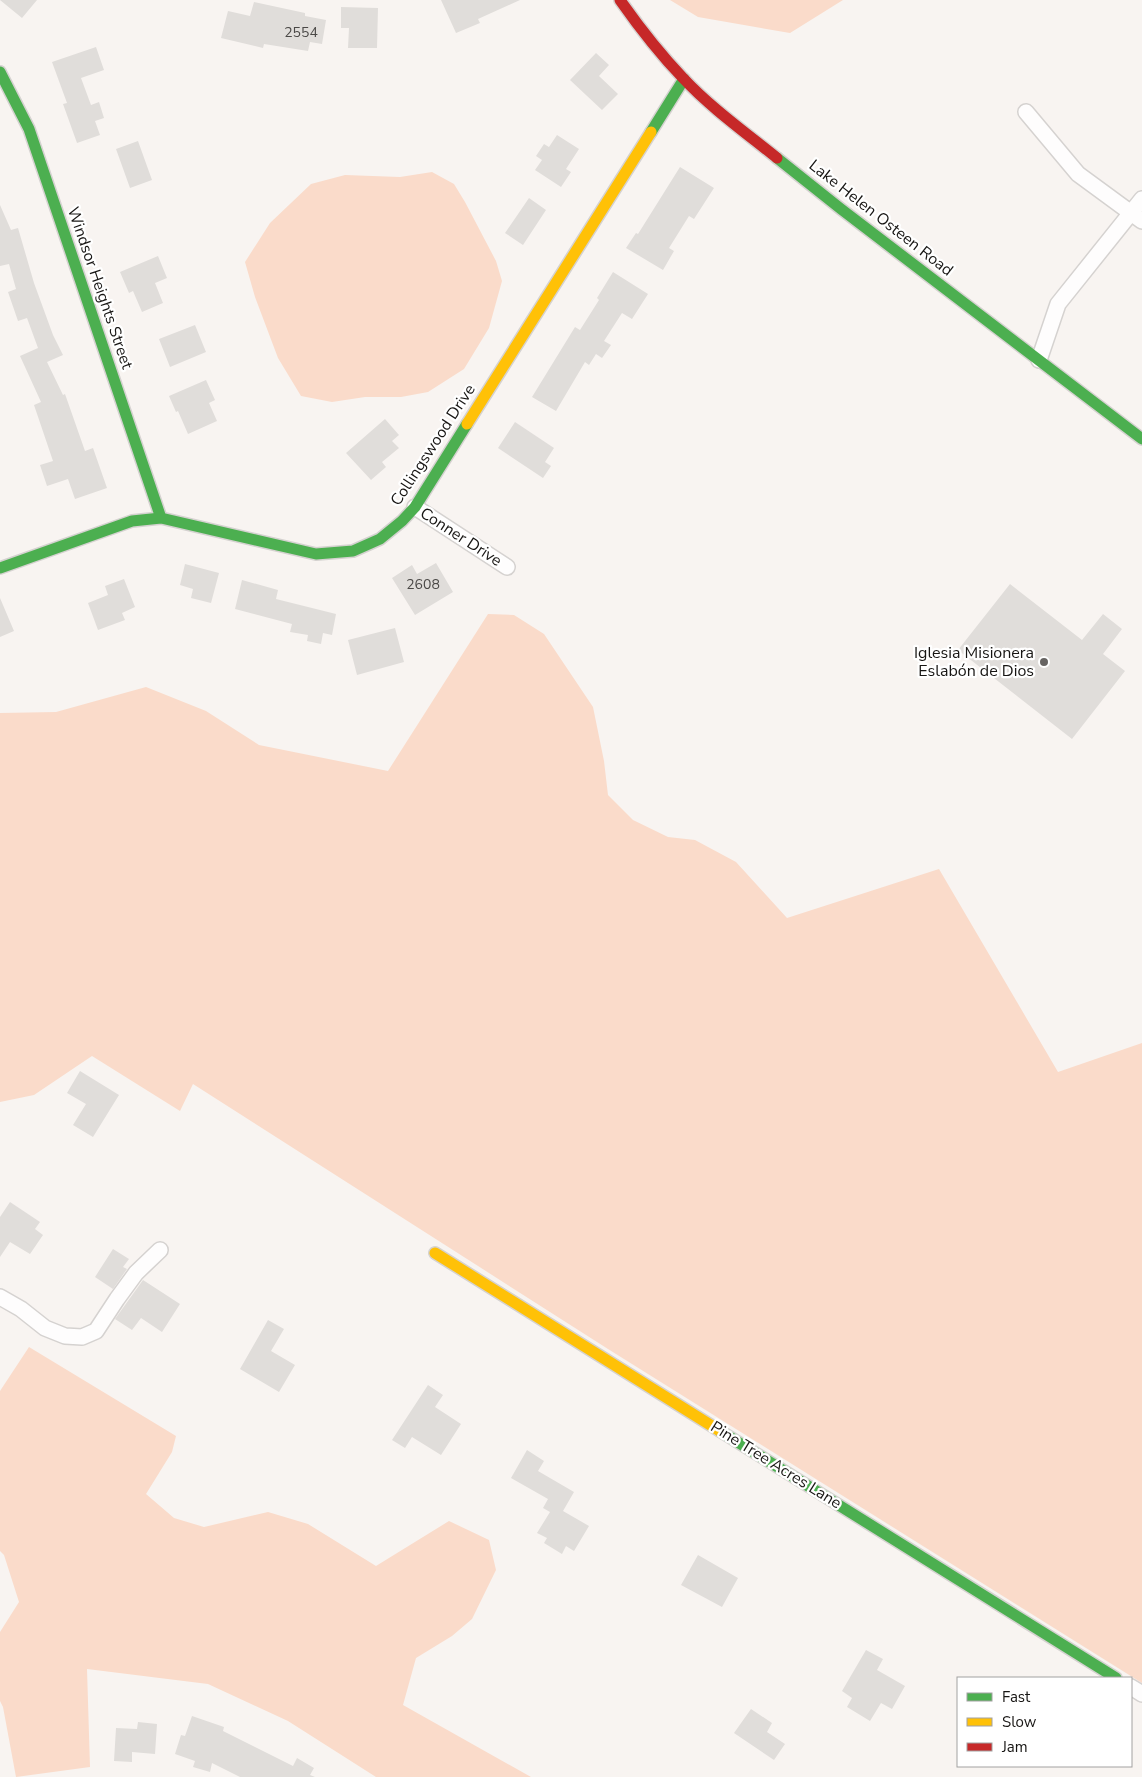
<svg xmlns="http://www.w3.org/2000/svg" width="1142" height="1777" font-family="'Nunito Sans',sans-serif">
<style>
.green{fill:#fadbca}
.building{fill:#e0ddda}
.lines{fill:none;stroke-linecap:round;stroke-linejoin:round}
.street-casing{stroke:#d5d2d0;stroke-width:18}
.fast-casing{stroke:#d5d2d0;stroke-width:14}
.slow-casing{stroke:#d5d2d0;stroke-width:14}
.jam-casing{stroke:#d5d2d0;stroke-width:14}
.street{stroke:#fefdfd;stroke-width:15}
.fast{stroke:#4caf50;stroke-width:11}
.slow{stroke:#ffc107;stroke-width:11}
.jam{stroke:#c62828;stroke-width:11}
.poi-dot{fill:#666361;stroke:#fff;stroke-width:2}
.labels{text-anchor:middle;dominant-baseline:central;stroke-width:4.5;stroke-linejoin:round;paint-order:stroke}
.number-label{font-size:14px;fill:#4a4846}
.street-label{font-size:16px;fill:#171513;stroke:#fff}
.poi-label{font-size:16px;fill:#171513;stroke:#fff;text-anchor:end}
</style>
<rect width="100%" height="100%" fill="#f8f4f1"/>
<path class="green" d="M670,0H843L790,33L698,17Z
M432,172L454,184L465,202L496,261L502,281L489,328L464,369L428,392L401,397H365L332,402L301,396L278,358L255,297L245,262L270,223L311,184L345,175L400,177Z
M488,614L514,615L544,634L593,707L604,761L608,795L633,820L668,837L695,840L736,862L787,918L939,869L1058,1072L1142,1043V1683L608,1349L193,1084L180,1111L92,1056L34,1095L0,1102V713L56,712L146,687L206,711L259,745L388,771Z
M29,1347L176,1436L172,1452L146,1494L174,1518L204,1527L268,1512L308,1524L376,1566L449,1521L489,1540L496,1570L472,1619L452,1636L416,1658L403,1705L531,1777H376L288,1721L208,1684L87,1669L90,1767L16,1777L3,1707L0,1701V1632L19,1602L4,1555L0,1551V1391Z"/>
<path class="building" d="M0,0H37L22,18Z
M441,0H520L478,19L480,23L456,33Z
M254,2L305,13V16L326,20L322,44L310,42L308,51L264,44L263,48L221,38L228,11L250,16Z
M341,7L378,8L377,48H348L349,28H341Z
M96,47L104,70L81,78L91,105L99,102L104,118L95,121L100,135L77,143L63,104L67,103L52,62Z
M596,53L609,65L599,76L618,94L602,110L570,80Z
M557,135L579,149L566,169L571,172L561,187L535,170L542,160L536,156L544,144L549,147Z
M138,141L152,180L130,188L116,149Z
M680,167L714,188L694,219L689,216L669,248L674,251L663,270L626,248L636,233L638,234Z
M529,198L546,210L523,245L505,233Z
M0,205L11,230L18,228L34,283L53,335L63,355L47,362L63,395L65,394L85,451L93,448L107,488L75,499L68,479L47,486L40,465L53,461L34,405L41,402L20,356L38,348L27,318L18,321L8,292L16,289L9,264L0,266Z
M158,256L167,278L155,283L163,303L142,312L133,291L129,293L120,272Z
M613,272L648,294L632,319L622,313L604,341L611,345L602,358L596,354L589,365L585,362L556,411L532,397L575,327L580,330L599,300L597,298Z
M195,325L206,352L170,367L159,339Z
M206,380L215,400L209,403L217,421L188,434L178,411L176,412L169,396Z
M385,419L399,435L392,441L399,448L382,462L386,467L371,480L346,453Z
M515,422L554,448L545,462L551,466L543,478L498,448Z
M436,563L453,592L415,615L392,578L412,565L417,574Z
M185,564L219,573L211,603L191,598L193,589L180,585Z
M124,579L135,607L122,613L125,620L98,630L88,603L108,595L105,586Z
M242,580L278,590L276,599L336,614L332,635L323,633L321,644L307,641L308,635L290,632L292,624L235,609Z
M1010,584L1082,640L1103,614L1122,629L1103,654L1125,671L1072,739L958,650Z
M0,598L14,631L0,637Z
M395,628L404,662L357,675L348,640Z
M80,1071L119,1095L93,1137L73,1125L86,1104L67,1093Z
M10,1202L40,1222L35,1229L43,1235L30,1254L10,1242L0,1257V1217Z
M113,1249L129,1259L123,1267L127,1269L113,1289L95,1277Z
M143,1280L180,1304L162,1332L141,1318L132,1330L115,1319Z
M268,1320L284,1329L271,1351L295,1365L279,1392L240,1369Z
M428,1385L443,1395L435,1407L461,1424L441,1455L412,1437L405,1448L392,1440Z
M527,1450L544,1461L538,1471L574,1492L563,1511L589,1526L574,1551L566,1546L562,1554L544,1543L547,1538L537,1533L550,1512L543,1508L548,1499L511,1478Z
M698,1555L738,1578L722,1607L681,1585Z
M866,1650L883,1659L877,1670L905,1686L892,1709L881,1703L870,1721L847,1707L852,1698L842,1691Z
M751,1709L772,1723L767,1732L785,1744L774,1760L734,1733Z
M192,1716L224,1727L223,1731L293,1766L297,1758L314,1768L310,1775L315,1777H240L212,1763L210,1772L193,1767L195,1761L175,1754L181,1735L185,1736Z
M138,1722L157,1724L155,1754L132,1752V1762L114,1761L116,1728L137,1729Z"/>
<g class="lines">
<g class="street-casing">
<path id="street" d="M1026,112L1078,174L1142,221
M1039,360L1058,304L1142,199
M415,507L507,567
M0,1297L21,1309L45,1328L65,1336L82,1337L96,1331L117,1299L136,1273L160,1250
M1131,1687L1142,1694"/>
</g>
<g class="fast-casing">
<path id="fast" d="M0,72L29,129L161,518
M651,132L684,79
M777,158L841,209L1142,439
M0,568L132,521L161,518L316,554L353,551L380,539L402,521L415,507L467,424
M720,1431L1116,1678"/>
</g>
<g class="slow-casing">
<path id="slow" d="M467,424L651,132
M435,1253L720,1431"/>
</g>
<g class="jam-casing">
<path id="jam" d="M620,0C639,27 660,54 683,78C710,107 746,133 777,158"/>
</g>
<use href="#street" class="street"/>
<use href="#fast" class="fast"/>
<use href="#slow" class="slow"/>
<use href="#jam" class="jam"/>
</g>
<circle class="poi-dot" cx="1044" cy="662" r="5"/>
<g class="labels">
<g class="number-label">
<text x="301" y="32">2554</text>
<text x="423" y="584">2608</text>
</g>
<g class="street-label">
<text transform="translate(881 218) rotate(38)">Lake Helen Osteen Road</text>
<text transform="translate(100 288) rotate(71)">Windsor Heights Street</text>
<text transform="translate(433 445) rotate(-57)">Collingswood Drive</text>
<text transform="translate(461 537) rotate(33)">Conner Drive</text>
<text transform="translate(776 1465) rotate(32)">Pine Tree Acres Lane</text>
</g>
<g class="poi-label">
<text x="1034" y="653">Iglesia Misionera<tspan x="1034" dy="18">Eslabón de Dios</tspan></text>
</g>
</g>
<rect x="957" y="1677" width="175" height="90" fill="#ffffff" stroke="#a2a1a1"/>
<rect x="967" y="1693" width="25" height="8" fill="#4caf50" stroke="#a2a1a1"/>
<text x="1002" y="1702" font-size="15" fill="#171513">Fast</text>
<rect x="967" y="1718" width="25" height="8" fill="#ffc107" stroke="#a2a1a1"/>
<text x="1002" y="1727" font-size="15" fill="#171513">Slow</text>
<rect x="967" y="1743" width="25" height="8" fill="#c62828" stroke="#a2a1a1"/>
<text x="1002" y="1752" font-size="15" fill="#171513">Jam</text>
</svg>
